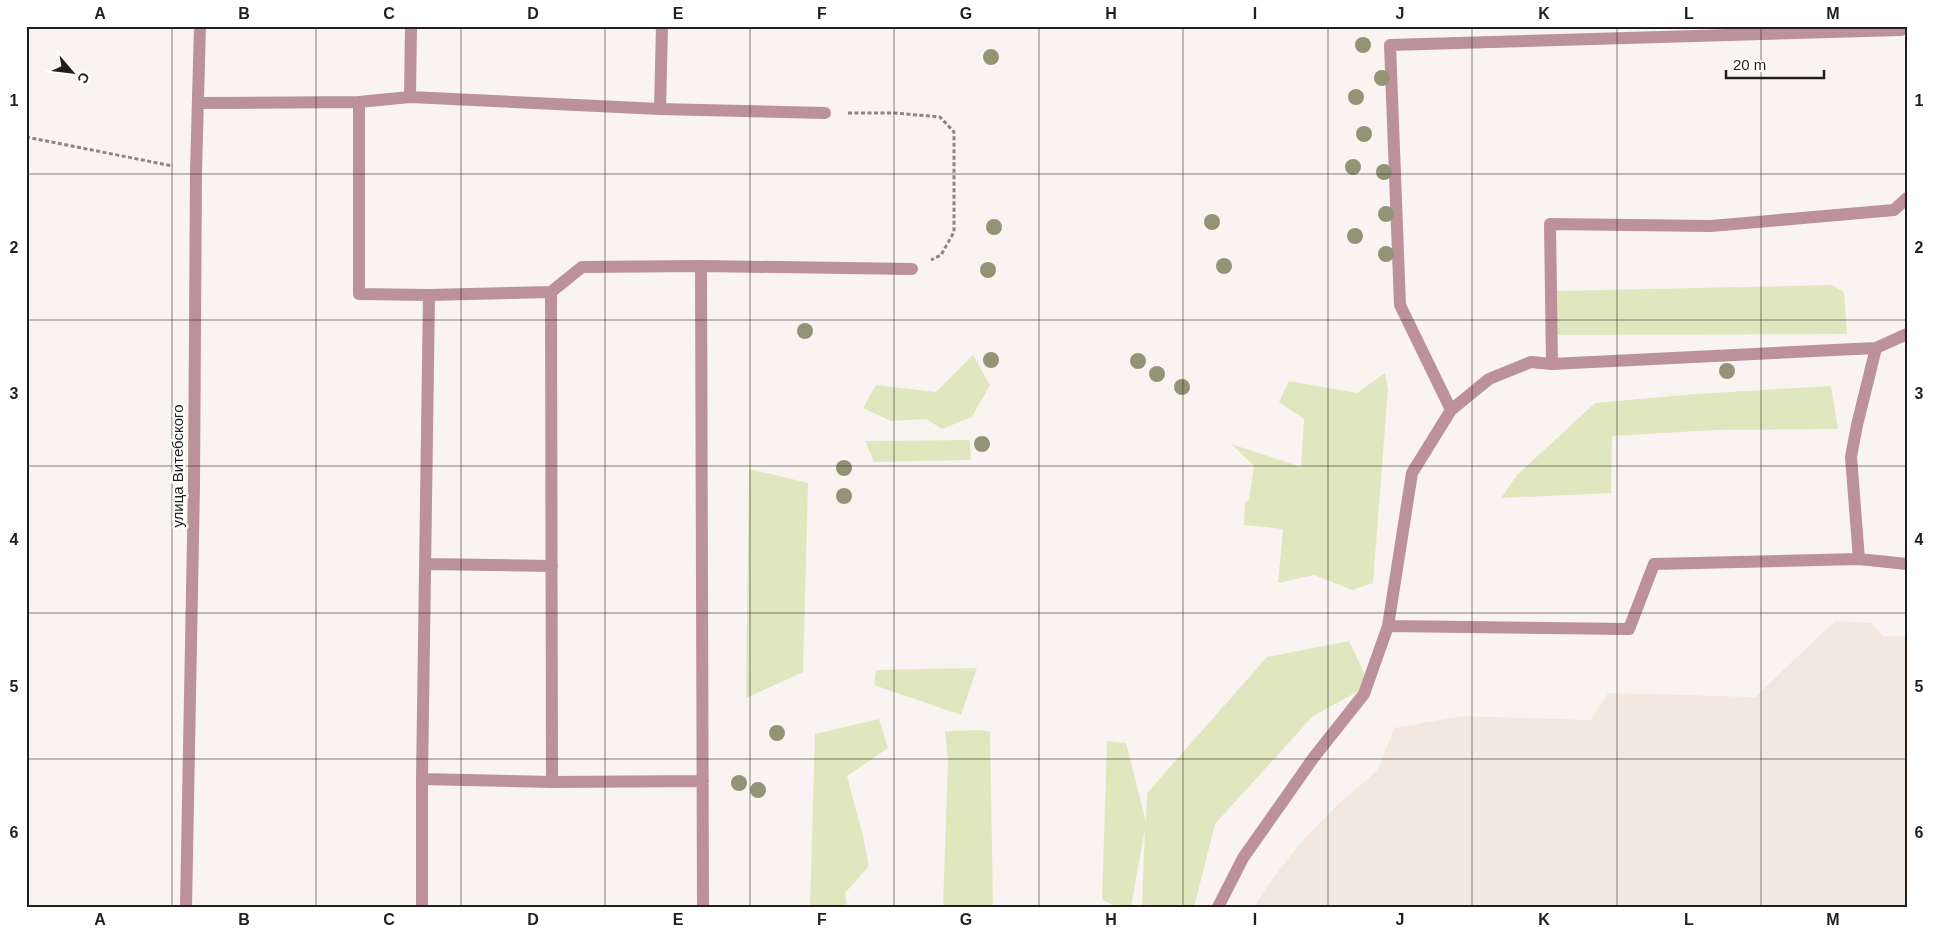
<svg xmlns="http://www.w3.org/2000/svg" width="1933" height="933" font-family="Helvetica,sans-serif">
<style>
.built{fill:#f3e8e0}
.green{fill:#e0e7be}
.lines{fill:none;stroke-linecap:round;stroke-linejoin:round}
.path{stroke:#898684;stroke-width:3;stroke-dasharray:4 2.5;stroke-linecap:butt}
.lane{stroke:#bd919a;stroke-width:12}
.street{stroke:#bd919a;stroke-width:12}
.tree{fill:#939476}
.grid{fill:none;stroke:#211f1e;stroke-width:1;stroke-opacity:0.55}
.labels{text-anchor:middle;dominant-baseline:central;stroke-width:5;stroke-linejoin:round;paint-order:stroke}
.street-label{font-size:15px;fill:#211f1e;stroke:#fff}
.neatline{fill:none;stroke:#211f1e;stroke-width:2}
.grid-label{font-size:16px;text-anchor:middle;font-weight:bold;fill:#211f1e}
</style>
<rect width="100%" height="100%" fill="#f9f4f1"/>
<path class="built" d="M1835,621L1871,623L1883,636H1907V907H1254L1270,882L1302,841L1338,804L1378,770L1394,728L1464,716L1591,720L1608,693L1755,697Z"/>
<path class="green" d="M1832,285L1844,292L1847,334L1555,335V291Z
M973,355L990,385L972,417L942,429L926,419L891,421L863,408L876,385L936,392Z
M1385,373L1388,389L1373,583L1352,590L1314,575L1278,583L1283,529L1244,525L1245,504L1249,499L1254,466L1231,444L1301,467L1304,419L1279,402L1289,381L1357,393Z
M1831,386L1838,429L1715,430L1612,436L1611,493L1501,498L1517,475L1595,403L1695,394Z
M970,440L971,460L874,462L865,441Z
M749,469L808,483L803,672L746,698Z
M1349,641L1370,685L1313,716L1215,824L1194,907H1142L1145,829L1131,907H1119L1102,900L1107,741L1126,743L1146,822L1147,793L1267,657Z
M977,668L961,715L874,685L876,670Z
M879,719L888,748L847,776L863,836L869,866L845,893L847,907H810L815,734Z
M980,730L990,732L993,907H943L948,760L945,731Z"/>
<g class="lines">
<path class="path" d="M848,113H894L940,117L954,132V232L941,255L931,260
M26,137L173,166"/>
<path class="lane" d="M411,26L410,97L660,109L825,113
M410,97L359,102V294L429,295L422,779
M199,103L359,102
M660,109L662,26
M701,266L912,269
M429,295L551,292
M1907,334L1876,348L1552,364L1531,362L1489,379L1451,410L1412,473L1388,626L1629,629L1654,564L1859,559L1907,564
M1552,364L1550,224L1711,226L1894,210L1907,198
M1451,410L1400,305L1390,45L1901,30V26
M1859,559L1851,457L1857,425L1876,348
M426,564L552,566
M422,907V779L552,782
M703,907L701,266L582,267L551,292L552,782L703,781
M1218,907L1243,858L1314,757L1364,694L1388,626"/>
<path class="street" d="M186,907L194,485L196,171L200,26"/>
</g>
<g class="tree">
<circle cx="1363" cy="45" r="8"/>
<circle cx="991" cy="57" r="8"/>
<circle cx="1382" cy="78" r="8"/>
<circle cx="1356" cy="97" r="8"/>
<circle cx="1364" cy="134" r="8"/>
<circle cx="1353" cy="167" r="8"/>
<circle cx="1384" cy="172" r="8"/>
<circle cx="1386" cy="214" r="8"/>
<circle cx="1212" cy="222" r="8"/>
<circle cx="994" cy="227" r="8"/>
<circle cx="1355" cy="236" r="8"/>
<circle cx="1386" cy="254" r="8"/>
<circle cx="1224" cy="266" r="8"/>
<circle cx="988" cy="270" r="8"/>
<circle cx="805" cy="331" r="8"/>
<circle cx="991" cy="360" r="8"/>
<circle cx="1138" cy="361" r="8"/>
<circle cx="1727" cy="371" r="8"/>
<circle cx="1157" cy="374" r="8"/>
<circle cx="1182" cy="387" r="8"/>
<circle cx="982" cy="444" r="8"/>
<circle cx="844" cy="468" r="8"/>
<circle cx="844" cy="496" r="8"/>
<circle cx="777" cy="733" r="8"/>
<circle cx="739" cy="783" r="8"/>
<circle cx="758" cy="790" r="8"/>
</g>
<path class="grid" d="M172,26V907M316,26V907M461,26V907M605,26V907M750,26V907M894,26V907M1039,26V907M1183,26V907M1328,26V907M1472,26V907M1617,26V907M1761,26V907M26,174H1907M26,320H1907M26,466H1907M26,613H1907M26,759H1907"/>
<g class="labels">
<g class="street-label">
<text transform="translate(177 466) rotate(-90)">улица Витебского</text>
</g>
</g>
<rect width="1933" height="933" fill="none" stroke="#ffffff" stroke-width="55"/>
<g transform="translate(72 72) rotate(118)" stroke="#ffffff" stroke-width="4" paint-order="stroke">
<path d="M0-4L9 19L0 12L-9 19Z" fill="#211f1e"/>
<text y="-8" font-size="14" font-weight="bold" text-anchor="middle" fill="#211f1e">С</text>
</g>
<path d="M1726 70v8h98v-8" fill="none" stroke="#211f1e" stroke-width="2.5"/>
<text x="1733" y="70" font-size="15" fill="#211f1e" stroke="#ffffff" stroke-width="4" paint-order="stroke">20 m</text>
<rect x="28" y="28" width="1878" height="878" class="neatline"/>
<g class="grid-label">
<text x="100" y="19">A</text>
<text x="244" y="19">B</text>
<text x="389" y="19">C</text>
<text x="533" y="19">D</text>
<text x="678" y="19">E</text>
<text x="822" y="19">F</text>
<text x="966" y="19">G</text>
<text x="1111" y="19">H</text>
<text x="1255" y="19">I</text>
<text x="1400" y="19">J</text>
<text x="1544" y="19">K</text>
<text x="1689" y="19">L</text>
<text x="1833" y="19">M</text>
<text x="14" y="106">1</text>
<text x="1919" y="106">1</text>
<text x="14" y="253">2</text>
<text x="1919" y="253">2</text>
<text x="14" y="399">3</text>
<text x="1919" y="399">3</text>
<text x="14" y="545">4</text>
<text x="1919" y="545">4</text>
<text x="14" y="692">5</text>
<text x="1919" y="692">5</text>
<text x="14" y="838">6</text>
<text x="1919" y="838">6</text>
<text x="100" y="925">A</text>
<text x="244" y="925">B</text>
<text x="389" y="925">C</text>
<text x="533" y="925">D</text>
<text x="678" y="925">E</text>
<text x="822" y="925">F</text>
<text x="966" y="925">G</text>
<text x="1111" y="925">H</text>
<text x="1255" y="925">I</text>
<text x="1400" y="925">J</text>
<text x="1544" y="925">K</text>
<text x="1689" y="925">L</text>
<text x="1833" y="925">M</text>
</g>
</svg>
